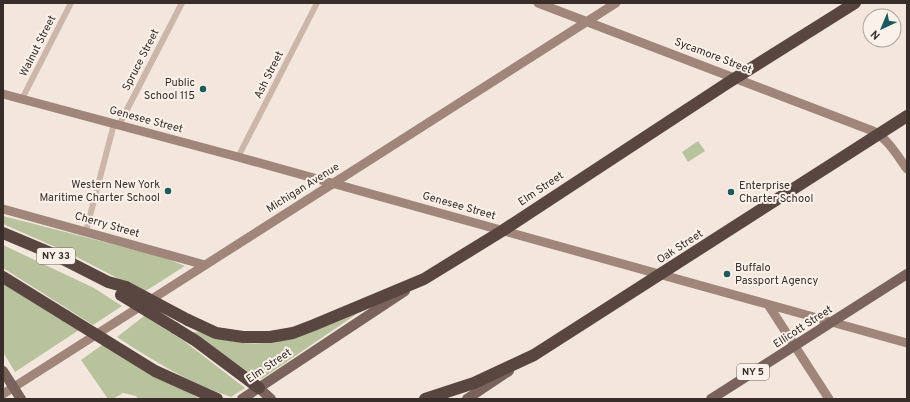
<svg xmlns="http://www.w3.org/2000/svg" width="910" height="402" font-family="Overpass,sans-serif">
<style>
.green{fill:#b8c29d}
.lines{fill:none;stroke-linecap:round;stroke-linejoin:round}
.street{stroke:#cbb6a9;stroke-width:6}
.secondary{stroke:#9f857a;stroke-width:9}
.primary{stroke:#7a635a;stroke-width:10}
.highway{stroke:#594640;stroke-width:12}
.highway-bridge{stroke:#594640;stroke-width:12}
.poi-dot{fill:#1d5a5b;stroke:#faf2ea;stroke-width:1.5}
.labels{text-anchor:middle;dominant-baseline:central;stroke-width:4;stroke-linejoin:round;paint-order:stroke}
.shield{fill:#faf2ea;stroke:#726863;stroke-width:1}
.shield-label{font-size:10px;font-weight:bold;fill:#382d29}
.street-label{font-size:11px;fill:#382d29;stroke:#faf2ea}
.poi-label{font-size:11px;fill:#382d29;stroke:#faf2ea;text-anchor:end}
</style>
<rect width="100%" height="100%" fill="#f3e7dd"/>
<path class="green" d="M698,141L705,151L688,162L682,152Z
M3,216L163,257L185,266L144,292L69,253L3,224Z
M3,245L94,288L122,306L93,325L3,268Z
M3,284L79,330L15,372L3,352Z
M358,313L263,378L258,379L192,332H198C210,336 223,340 236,342C278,349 321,329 358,313Z
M144,316L184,341L245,388L231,397C188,382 155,362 117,337Z
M102,345L200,399H138L136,396L123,393L113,399H108L81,360Z"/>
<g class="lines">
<path class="street" d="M22,99L71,3
M119,125L182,3
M238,157L317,3
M86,231L114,124"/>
<path class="secondary" d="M538,3L873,131C888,139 897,155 907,169
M3,94L238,157L907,343
M3,209L205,265
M769,306L829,399
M3,394L616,3"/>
<path class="primary" d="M3,371L21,399
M259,388L271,399
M242,399L405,291
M467,399L509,371
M711,399L907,274"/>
<path class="highway" d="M3,233L53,254L108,282L126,287
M3,277L66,316
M188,320L216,333L243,337H270L293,333L314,325L424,279L502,231L726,84L855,3
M175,328L196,341L259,388
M425,399L474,383L534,355L907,116"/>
<path class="highway-bridge" d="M126,287L188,320
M121,295L175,328
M66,316L155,371L217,399"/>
</g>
<g class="poi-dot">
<circle cx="203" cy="89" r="4"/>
<circle cx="168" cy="191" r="4"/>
<circle cx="731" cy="192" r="4"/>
<circle cx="727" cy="274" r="4"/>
</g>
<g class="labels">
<g class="shield">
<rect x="37" y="248" width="38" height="16" rx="3"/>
<rect x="737" y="364" width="32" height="16" rx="3"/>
</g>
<g class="shield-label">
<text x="56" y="256">NY 33</text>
<text x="753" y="372">NY 5</text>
</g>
<g class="street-label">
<text transform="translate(38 46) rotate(-63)">Walnut Street</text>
<text transform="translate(713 56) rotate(21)">Sycamore Street</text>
<text transform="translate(141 60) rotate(-63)">Spruce Street</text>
<text transform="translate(269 75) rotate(-63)">Ash Street</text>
<text transform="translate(146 120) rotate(15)">Genesee Street</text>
<text transform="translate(303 188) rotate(-32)">Michigan Avenue</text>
<text transform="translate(541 189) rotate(-34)">Elm Street</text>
<text transform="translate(459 206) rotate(16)">Genesee Street</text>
<text transform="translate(107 225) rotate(16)">Cherry Street</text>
<text transform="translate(680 247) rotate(-33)">Oak Street</text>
<text transform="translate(803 327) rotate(-33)">Ellicott Street</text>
<text transform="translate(269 366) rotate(-34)">Elm Street</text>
</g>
<g class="poi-label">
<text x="195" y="83">Public<tspan x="195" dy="13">School 115</tspan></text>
<text x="160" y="185">Western New York<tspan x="160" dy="13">Maritime Charter School</tspan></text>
<text x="739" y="186" text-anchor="start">Enterprise<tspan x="739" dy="13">Charter School</tspan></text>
<text x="735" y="268" text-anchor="start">Buffalo<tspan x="735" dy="13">Passport Agency</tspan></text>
</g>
</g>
<rect width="910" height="402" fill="none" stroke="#382d29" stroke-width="8"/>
<g transform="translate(882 28) rotate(224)"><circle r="19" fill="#faf2ea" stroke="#aca39d"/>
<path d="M0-3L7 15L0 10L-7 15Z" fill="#1d5a5b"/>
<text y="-6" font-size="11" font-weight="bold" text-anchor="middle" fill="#382d29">N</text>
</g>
</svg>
